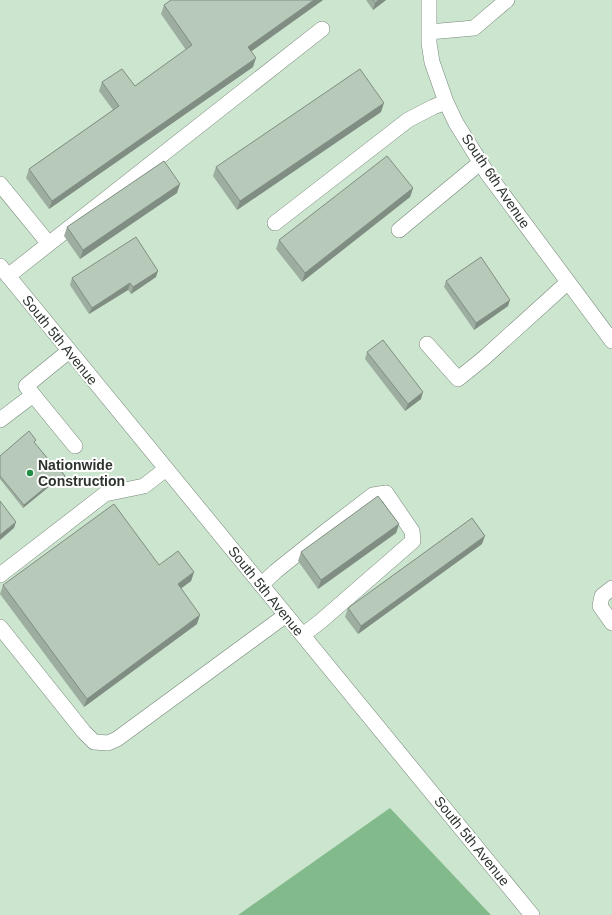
<svg xmlns="http://www.w3.org/2000/svg" width="612" height="915" font-family="Helvetica,sans-serif">
<style>
.built{fill:#cce5cf}
.forest{fill:#82ba8b}
.lines{fill:none;stroke-linecap:round;stroke-linejoin:round}
.minor-casing{stroke:#768779;stroke-width:16}
.minor{stroke:#fff;stroke-width:15}
.wall{fill:#9daea0}
.shaded-wall{fill:#808d82}
.building{fill:#b7caba;stroke:#808d82}
.poi-dot{fill:#228c43;stroke:#fff;stroke-width:1.5}
.labels{text-anchor:middle;dominant-baseline:central;stroke-width:4;stroke-linejoin:round;paint-order:stroke}
.street-label{font-size:14px;fill:#2d342e;stroke:#fff}
.poi-label{font-size:14px;font-weight:bold;fill:#2d342e;stroke:#fff;text-anchor:start}
</style>
<rect width="100%" height="100%" fill="#dff2e1"/>
<path class="built" d="M0,0H612V915H491L390,809L238,915H0Z"/>
<path class="forest" d="M390,808L491,915H238Z"/>
<g class="lines">
<g class="minor-casing">
<path id="minor" d="M429,0V43L432,62L446,102L456,123L487,173L612,341
M429,32L474,28L507,0
M0,184L49,244
M275,223L408,120L433,107L446,102
M399,230L481,162
M0,266L532,915
M8,276L322,29
M427,344L458,379L484,358L568,282
M69,351L26,386L75,446
M0,420L33,395
M0,575L105,494L144,486L166,469
M261,585L276,571L326,531L373,495L386,493L412,531L413,541L321,621L303,635
M612,588L602,596L600,606L612,623
M0,627L84,732L94,742L108,743L117,739L286,615"/>
</g>
<use href="#minor" class="minor"/>
</g>
<path class="wall" d="M171,0H323L251,51L253,67L49,209L26,178L29,169L113,110L99,91L102,82L135,86L186,50L161,14L164,5Z
M366,0H386L373,10Z
M381,112L237,210L213,176L216,167Z
M413,188L410,197L302,282L276,249L279,240Z
M177,193L80,259L64,236L67,227Z
M156,277L131,294L128,290L89,314L70,285L72,278Z
M446,281L508,306L474,330L444,287Z
M367,352L421,399L405,411L365,359Z
M34,443L53,465L65,476L64,478L53,486L51,485L23,508L0,479V456L35,443Z
M399,524L396,533L318,589L298,561L301,552Z
M482,544L358,634L345,617L348,608Z
M159,565L194,572L191,581L181,588L197,624L84,707L0,594L3,585Z"/>
<path class="shaded-wall" d="M314,0H323L245,56L248,47Z
M379,0H386L373,10L375,3Z
M256,58L253,67L49,209L52,201Z
M384,103L381,112L237,210L240,201Z
M180,184L177,193L80,259L83,250Z
M413,188L410,197L302,282L305,273Z
M158,271L156,277L131,294L133,287Z
M130,283L128,290L89,314L92,308Z
M510,300L508,306L474,330L476,323Z
M423,392L421,399L405,411L408,404Z
M65,476L64,478L53,486L54,484Z
M52,482L51,485L23,508L24,505Z
M16,522L14,528L0,540V535Z
M399,524L396,533L318,589L321,580Z
M485,536L482,544L358,634L361,626Z
M194,572L191,581L175,593L178,584Z
M200,615L197,624L84,707L87,699Z"/>
<path class="building" d="M171,0H314L248,47L256,58L52,201L29,169L119,106L102,82L122,69L135,86L192,45L164,5Z
M373,0H379L375,3Z
M360,69L384,103L240,201L216,167Z
M387,156L413,188L305,273L279,240Z
M164,161L180,184L83,250L67,227Z
M136,237L158,271L133,287L130,283L92,308L72,278Z
M481,257L510,300L476,323L446,281Z
M383,340L423,392L408,404L367,352Z
M29,431L36,440L34,442L53,465L55,463L65,476L54,484L52,482L24,505L0,476V456Z
M378,496L399,524L321,580L301,552Z
M0,501L16,522L0,535Z
M114,504L159,565L178,551L194,572L178,584L200,615L87,699L3,585Z
M472,518L485,536L361,626L348,608Z"/>
<circle class="poi-dot" cx="30" cy="473" r="4"/>
<g class="labels">
<g class="street-label">
<text transform="translate(496 181) rotate(56)">South 6th Avenue</text>
<text transform="translate(60 340) rotate(51)">South 5th Avenue</text>
<text transform="translate(266 591) rotate(51)">South 5th Avenue</text>
<text transform="translate(472 841) rotate(51)">South 5th Avenue</text>
</g>
<g class="poi-label">
<text x="38" y="465">Nationwide<tspan x="38" dy="16">Construction</tspan></text>
</g>
</g>
</svg>
